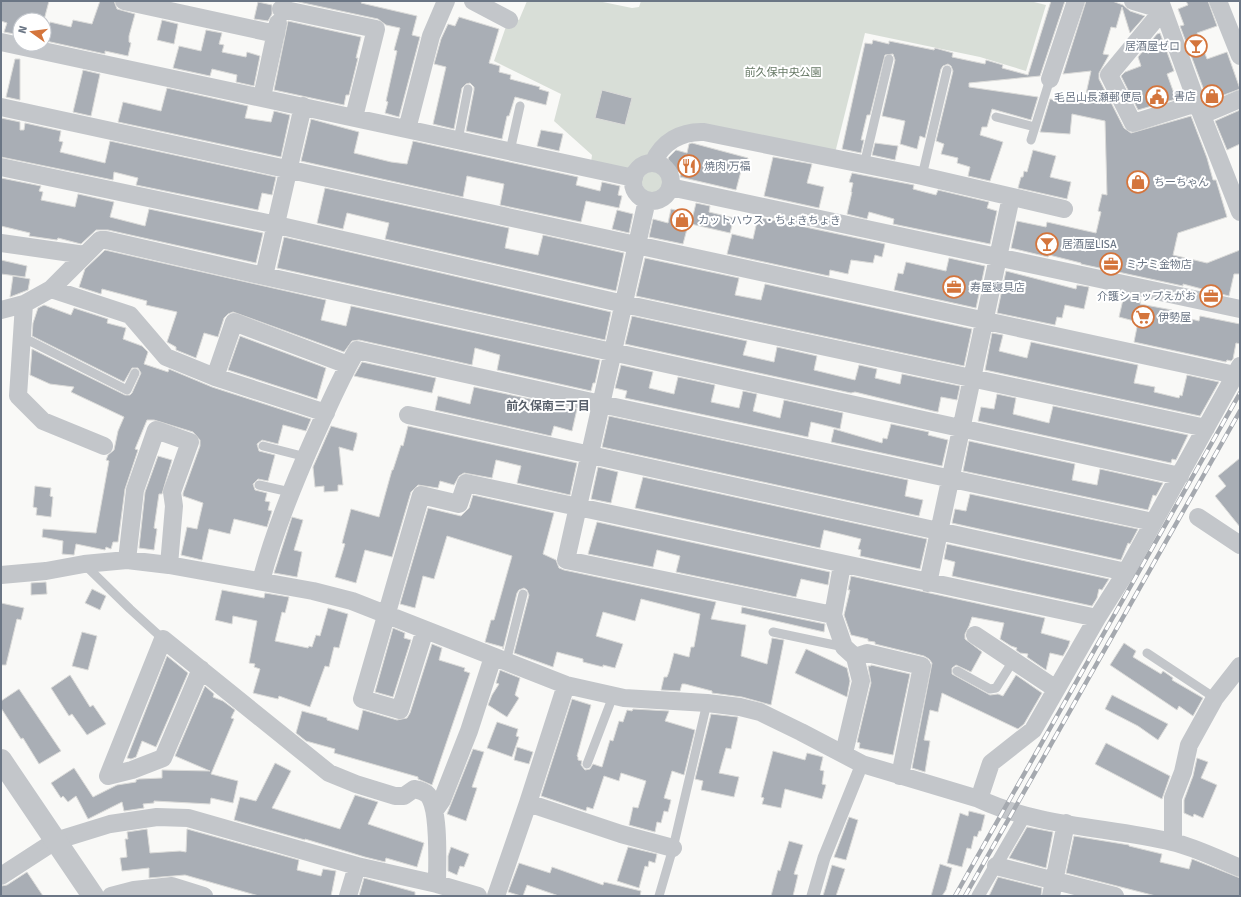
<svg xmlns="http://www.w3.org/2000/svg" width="1241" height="897" font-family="Signika,'Noto Sans JP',sans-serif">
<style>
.green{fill:#d8ded7}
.building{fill:#a9aeb5;stroke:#dbdbd9}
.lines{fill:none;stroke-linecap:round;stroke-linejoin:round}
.service{stroke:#c3c6ca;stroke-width:9}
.pedestrian{stroke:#c3c6ca;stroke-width:13}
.minor{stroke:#c3c6ca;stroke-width:18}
.tertiary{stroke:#c3c6ca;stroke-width:22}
.rail-casing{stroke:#a5a9af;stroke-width:4.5}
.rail{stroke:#fff;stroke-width:3;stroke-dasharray:9;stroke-linecap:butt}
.labels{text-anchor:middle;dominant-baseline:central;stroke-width:4;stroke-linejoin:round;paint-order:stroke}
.poi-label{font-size:11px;fill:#6b7685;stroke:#fff;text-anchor:start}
.park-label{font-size:11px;fill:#667865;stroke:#fff}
.neighbourhood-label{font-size:12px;font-weight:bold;fill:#58606b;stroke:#fff}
</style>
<rect width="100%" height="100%" fill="#f9f9f7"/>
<path class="green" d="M527,1H598L632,8L639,7L641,1H1030L1046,5L1026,71L980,57L865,33L835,153L696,126L650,154L637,159L627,171L591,163L592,155L554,121L561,94L494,61L510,15L519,20Z
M642 182a11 11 0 1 1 22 0a11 11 0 1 1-22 0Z"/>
<path class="building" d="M1,1H49L44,20H20V35L4,32L7,23L1,21Z
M100,1H114L117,9L135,14L129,36V42L131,43L128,56L105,51V54L46,41L50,22L71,27L73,20L92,24Z
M294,1H362L361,3L417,16L412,35L420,37L399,117L385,113L388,102L386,101L397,51L394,50L400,28L386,25L378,19Z
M1051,1H1065L1040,76L969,83V87L1038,97L1031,120L992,109L987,127H982L980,135L1003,142L990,181L968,176L970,167L957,163L958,158L941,154L944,144L936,141L953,71L951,66L948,64L943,66L941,69L925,138L920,136L917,149L900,144L905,121L882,116L895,60L893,54L885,55L870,115H867L861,140H864L861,153L842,149L865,43L872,44L873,40L889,44V41L934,50L935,48L953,53L952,57L985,64L986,60L1003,65L1002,68L1028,75Z
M1086,1H1112L1123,5L1130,11L1145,16L1130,33L1122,7L1116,28L1111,27L1103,54L1109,55L1099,73V79L1124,128L1131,133L1191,116L1207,158L1213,180H1216L1227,217L1178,233L1173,255L1207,263L1240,250V274H1234L1229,296L1183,284V286L1081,264V263L1049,255L1048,257L1011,248L1017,221L1046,227L1047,222L1096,233L1101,212L1098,211L1102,194L1107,195L1105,121L1072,114L1070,134L1040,132L1050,99L1084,103L1091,71L1063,74Z
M1186,1H1208L1217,26L1197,33L1207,59L1227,52L1240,89L1208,101L1180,26L1184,25L1178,9L1188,5Z
M258,2L272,5V14L268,21L254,19Z
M459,17L499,29L489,63L500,66L499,72L511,75L510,79L540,87L539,89L549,92L546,105L515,97L509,116H507L502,139L466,131L474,90V87L470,83L466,84L462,88L454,129L433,124L446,67L434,64L441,39L448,24L455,26Z
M162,20L178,24L174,44L157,40Z
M288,21L361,37L356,58H358L349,95H346L344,105L274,90Z
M206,30L222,33L219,44L224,45L222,52L246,57L247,52L260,56L254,86L236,82L237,75L212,69L210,76L173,68L179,46L201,51Z
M1160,33L1174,71L1167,74L1176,99L1138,110L1121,76L1125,72L1141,66L1138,57L1157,34Z
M15,59H20V100L6,97Z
M83,70L100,74L91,116L73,112Z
M167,88L248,106L245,118L271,122L274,111L290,115L281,157L118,122L123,102L161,111Z
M602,90L632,98L625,125L595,118Z
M1240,110V144L1227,150L1215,121Z
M1,118L20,122V130H24L25,123L61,131L59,141L63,142L60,152L105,163L110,141L276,177L272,195L262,193L258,210L136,185L138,178L114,172L113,180L1,157Z
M311,119L359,132L354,153L391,162L407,164L413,141L578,177L576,185L600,191L602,182L620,186L618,195L622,196L619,208L586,201L581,222L500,205L504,184L467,176L463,197L301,161Z
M541,130L563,134L559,151L537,146Z
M692,143L748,158L745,172L741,171L736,190L680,177L681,172L673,170L668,158L676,150L687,153L689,144Z
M875,143L898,146L895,160L872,155Z
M1033,150L1056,156L1050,177L1071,182L1067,199L1018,188L1021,177H1023L1024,171L1027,172Z
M773,157L812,164L807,183L824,187L819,208L764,196Z
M852,173L914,185L913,189L936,195L938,190L989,202L987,208L997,211L990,244L893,224L894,219L869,212L867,219L847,214L852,192H851L853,183L849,182Z
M1,178L41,186L39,191L43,192L41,200L75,207L78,194L114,202L110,217L145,226L149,209L263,233L256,263L108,230H96L81,244L58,238L57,240L29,236L30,233L1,226Z
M325,188L509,228L505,248L538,255L543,235L624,253L616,291L385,239L389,223L347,213L343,229L317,223Z
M696,203L710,206L709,212L734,218L730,233L691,224Z
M671,209L691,214L683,244L649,237L653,219L668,223Z
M617,210L633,214L629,233L612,229Z
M758,217L885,244L882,257L875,255L873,263L851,260L848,274L830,270L829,276L727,254L732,234L753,239Z
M284,237L611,312L605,340L277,268Z
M105,250L326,300L321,320L346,326L351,306L600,360L595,383H593L591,391L497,370L500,355L475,348L472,365L359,340L352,341L344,352L233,312L228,314L224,318L218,337L204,333L196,358L176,350V347L167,342L177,312L146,305L147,301L102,289L101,294L79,287L85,269Z
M645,258L739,278L735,295L761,300L765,284L972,329L964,366L636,296Z
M949,258L985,266L976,308L894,290L898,273L903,274L906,262L946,271Z
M1,260L27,266L25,277L1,274Z
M1006,271L1076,289L1077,285L1089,287L1084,309L1065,305L1062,318L1057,317L1055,325L997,313Z
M13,276L30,279L28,290L10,297Z
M1124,295L1141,299L1140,304L1172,310L1171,314L1199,321L1200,316L1240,324V344L1236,343L1233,359L1231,361L1227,360L1226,362L1134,342L1138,322L1119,317Z
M44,305L71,315L74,308L108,319L107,323L126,328L123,339L142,346L148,352L144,364L168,372L169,369L212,387L311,419L306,431L283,425L278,444L262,440L257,444L259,451L275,455L268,481L258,479L253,484L255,490L267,493L265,501L270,502L268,510L272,511L267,527L234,519L230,534L209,529L202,560L181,555L187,527L197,529L203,503L183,496V493L200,446V440L193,432L154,420H147L135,449L138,450L125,489L118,542H113L111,549L106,547L105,550L76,544L74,555L62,554L63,541L42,537L43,529L96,533L109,461L106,460L108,455L114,450L118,431L124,417L71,392L74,387L50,384L30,375L32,349L125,395H130L132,393L141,373L138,368H132L124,382L32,336L33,323L38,308Z
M632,316L747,341L743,355L774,362L777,347L817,356L814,370L855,380L859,365L877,369L875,378L900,384L902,374L960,386L957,400L941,397L938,412L933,411L855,392L851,393L625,344Z
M992,333L1003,335L999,351L1027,358L1031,342L1138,365L1134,383L1155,387L1154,392L1179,398L1180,395L1182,396L1187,375L1219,382L1200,416L985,370Z
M240,336L326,368L317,399L228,370Z
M362,362L436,378L432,393L354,376Z
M621,365L653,372L649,388L674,394L678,377L715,385L711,402L739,408L743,391L757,394L753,411L780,418L784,400L843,413L840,429L811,422L808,437L625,398L627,391L615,388Z
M474,387L577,409L572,431L554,426L551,436L435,410L438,396L470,404Z
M997,394L1016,398L1013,414L1049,423L1053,406L1188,435L1176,460L1172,459L1171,463L978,421L981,407L994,409Z
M609,416L908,480L905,496L923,500L919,516L602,447Z
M891,424L929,432L928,435L948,440L942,466L831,442L834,429L882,443L883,438L887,439Z
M331,426L357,433V436L353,451L339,447L343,485H338V491L324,492V486L315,487L313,467Z
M408,426L577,463L570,495L517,483L521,466L496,460L492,478L464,473L459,476L454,485L440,481L438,488L418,485L411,492L392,557L365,550L356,583L335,577L345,544L342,543L351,509L379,517L392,470H393L401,445L403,446Z
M969,441L1075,464L1072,480L1097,485L1100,469L1163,483L1156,496L1153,495L1148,510L963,471Z
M158,456L172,460L162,494H159L154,528L157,529L154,550L139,548L145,492Z
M1240,458V527L1215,496L1226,486L1218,476Z
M598,467L618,472L611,503L591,499Z
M643,477L927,539L920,569L860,556L861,550L858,549L861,539L824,530L820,548L635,508Z
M35,486L51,488L50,496L53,497L51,517L36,515L37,508L33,507Z
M970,494L1138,529L1130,544L1128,543L1121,560L952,523L955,509L966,511Z
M473,495L554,513L543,554L556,560L559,568L564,570L716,602L711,619L746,625L741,656L767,664L772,638L784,640L771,705L742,697L712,693V691L685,684H682L680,691L661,690L664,677H667L669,672L674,653L689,657L691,647H694L700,614L641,599L635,621L603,612L596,636L623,644L615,668L603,665V667L583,662V659L557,652L553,667L514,653L529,595L527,590L524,588L519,590L517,593L503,649V647L485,642L491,620H494L512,556L447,536L434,579L423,576L415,608L400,604L428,508L461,516L469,508Z
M292,517L303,520L294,550L302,552L297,577L274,573Z
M597,522L830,572L828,585L801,579L796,597L676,572L680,556L657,550L653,567L588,554Z
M947,544L1109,579L1102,590L1099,589L1097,598L1092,606L952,576L955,562L944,559Z
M851,576L1045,618L1041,633L1070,641L1068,647L1063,656L1050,653L1046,670L1027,657L1028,654L1020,653L1016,650L1017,648L1011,646L1000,639L1004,623L972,617L969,626L965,634V639L982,652L971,672L956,665L952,668V674L990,695L998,694L1003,696L1016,675L1042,693L1024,724L1018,729L942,693L938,712L930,710L924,740L930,741L925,772L912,768L932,663L929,659L924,656L875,644V642L868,641V639L851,635L844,615L850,590H848Z
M46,582L47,594L31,595V583Z
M92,589L106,596L100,610L85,603Z
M222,590L264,598L265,593L289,597L285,613L282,612L275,641L308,648L309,646L312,647L316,635L320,636L328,608L348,614L339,648L334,647L329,667L325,666L310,707L279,696L278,699L253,693L260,669L254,667L255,664L249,663L257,621L233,616L232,624L215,620Z
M1,603L24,608L21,620L17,619L6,665H1Z
M742,607L825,624L824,632L741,613Z
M393,628L405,633L404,638L411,640L393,697L375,692Z
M82,632L97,636L88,670L72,666Z
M1124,643L1136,651L1133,657L1161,674L1163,671L1173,678L1172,680L1203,698L1193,716L1179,706L1177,710L1110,665Z
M432,644L442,648L439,660L465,668L464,671L470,673L432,785L418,779V777L334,753L335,749L306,741L296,733L302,711L327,718V720L358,730L363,710L397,720L407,718L410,713Z
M806,649L847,668L850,681L847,697L795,673Z
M167,656L188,673L156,747L142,741L136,757L131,759L127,758Z
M871,665L910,674L893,755L859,748L860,743L857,742L871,683L868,666H871Z
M500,670L520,678L515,695L519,698L507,717L488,705L492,695L499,684L496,683Z
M70,675L90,707L93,705L106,724L87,735L72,714L69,716L51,688Z
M205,686L214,694L213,697L223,701L235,710L231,718L234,719L211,774L238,781L233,803L211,798L210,804L154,801V803L143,804L144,808L124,811L122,802L88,819L76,796L68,802L63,796L61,798L51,783L74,768L93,797L117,785L136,782V780L139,779L162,778V770L210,771L175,756Z
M19,689L61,751L39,764L23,738L21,739L1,708V701Z
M1112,695L1168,724L1158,740L1138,726L1105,709Z
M572,699L591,705L577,756L578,757V760L582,761L581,765L585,770L590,769L593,764L602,767L610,740L613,741L619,721L623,722L627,710L632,711L633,709L669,711L665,721L695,730L684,775L672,771L664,798L671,800L668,812L664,811L661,823L657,822L655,832L629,825L633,807L638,808L646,781L621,773L619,781L604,776L593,809L587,807L586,811L541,796Z
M711,714L738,717L731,749L726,748L719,773L739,777L734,797L701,790L703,781L695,779Z
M497,722L518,729L516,736L519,737L512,757L487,748Z
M1106,743L1170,776L1162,799L1095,764Z
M517,747L533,752L529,764L514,760Z
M473,749L484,752L472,787L477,788L466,821L447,814Z
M773,751L805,760L807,753L823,757L820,770L824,771L822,784L826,785L822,799L785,789L781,808L762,804L764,798L761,797Z
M1197,758L1208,762L1201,778L1217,785L1203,818L1194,814L1193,817L1184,813V800L1193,776Z
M275,763L291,771L272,808L340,829L355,795L378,802L368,824L424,843L417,867L386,858L385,862L365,857L305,839V840L234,820L240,797L256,801Z
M969,811L985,815L981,831H979L977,837L974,836L971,849L967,848L962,867L947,863L960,813L968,816Z
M849,817L858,820L846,860L834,857Z
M1027,827L1053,832L1046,868L1009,858Z
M147,829L150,853L180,851L186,852L187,829L299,860L297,870L321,876L323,869L336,871L331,896H259L185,875L149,878V868L122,871L120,858L127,857L125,839H128L127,832Z
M1074,836L1129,845V846L1162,854L1160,862L1189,869L1192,859L1240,878V896H1156L1066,873Z
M789,841L803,845L794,874L798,875L793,896H771L778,870L780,871Z
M451,847L469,854L464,867L460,866L457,875L448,871V856Z
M628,847L657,854L655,863L649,861L648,867L645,866L639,888L617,881Z
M519,863L550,873L552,867L603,885L604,882L641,891L640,896H559L527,885L523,896H521L508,892Z
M940,864L952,868L946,890L942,896H931Z
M832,865L845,869L836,896H823Z
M27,872L43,896H1V886L7,885Z
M998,877L1042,888L1041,896H989Z
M364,878L415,892V896H359Z"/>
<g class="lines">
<path class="service" d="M996,117L1035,127
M458,140L468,89
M1031,140L1050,79
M510,151L520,106
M864,165L889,59
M922,176L947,70
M22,337L127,390L135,373
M263,446L306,457
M259,485L290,492
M85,565L130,609L163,639
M773,632L844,647
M1147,653L1215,698
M506,662L523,594
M957,671L990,689L996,688L1013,661
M587,764L613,696
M659,896L673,848L707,703"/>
<path class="pedestrian" d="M813,896L824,858L862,764
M978,896L1025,815"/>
<path class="minor" d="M124,1L276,34
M473,1L509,20
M1133,1L1163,10L1109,75L1133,123L1197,103
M1160,1L1197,103L1240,212
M1218,1L1240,56
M281,9L376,29L354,117
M1,42L634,178
M1050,79L1076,1
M262,97L278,23
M1,107L1235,375
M1202,115L1240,99
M407,129L431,36L446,1
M653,163C662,142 681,131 704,132L922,176L1064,209
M633 182a19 19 0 1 1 38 0a19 19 0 1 1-38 0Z
M1,167L277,225L624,304L1206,428
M670,187L1240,309
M647,200L566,560L833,615
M1,243L85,255
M264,276L303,106
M51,289L130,315L166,357L215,377L326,413
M24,304L18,396L43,421L104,446
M1,310L24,304L51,289L100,240H106L264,276L1180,476
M215,377L234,322L348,365
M408,415L1126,572
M1198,517L1240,545
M127,560L135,490L156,430L190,442L172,492L174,506L169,565
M842,565L833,615L844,647L855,657L861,681L844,753
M1,575L46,571L84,564L127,560L169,565L313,591L352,601L566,685L624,698L707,703L740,707L760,712L801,732L862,764L979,799C1039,827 1108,827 1172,842C1195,847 1218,859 1240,868
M261,581C274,531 293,485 314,438C328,408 340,378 357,350L601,404L1153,522
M928,583L1011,197
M425,630L400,710L362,699L421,495L459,504L466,483L1097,618
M975,635L1056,689
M855,657L867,653L922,666L900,776
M201,669L163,758L132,770L108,776L163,639L329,773L356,784L395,796H404L414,789C420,790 424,791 428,795C440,809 437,864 437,884
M979,799L991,763L1033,730L1097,618L1126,572L1240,366
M528,803L621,834L673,848
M435,810L442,800L469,731L493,657
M1173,842V798L1183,772L1189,745L1215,698L1240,666
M996,866L1115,896
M1,876L55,841L110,824L157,817L188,818L357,866
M111,896L134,890L172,886L204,896
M348,896L357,866L437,884L478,896
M496,896L528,803L566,685
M1051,896L1066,823"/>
<path class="tertiary" d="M1,760L93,896"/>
<g class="rail-casing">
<path id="rail" d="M955,896L1240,393
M965,896L1240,411"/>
</g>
<use href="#rail" class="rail"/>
</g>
<defs>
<g id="bar-ring" transform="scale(1.15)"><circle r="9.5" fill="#fff" stroke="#d4753c" stroke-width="1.5"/><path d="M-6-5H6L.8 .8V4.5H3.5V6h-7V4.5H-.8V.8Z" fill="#d4753c"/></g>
<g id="shop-ring" transform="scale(1.15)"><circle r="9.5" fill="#fff" stroke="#d4753c" stroke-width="1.5"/><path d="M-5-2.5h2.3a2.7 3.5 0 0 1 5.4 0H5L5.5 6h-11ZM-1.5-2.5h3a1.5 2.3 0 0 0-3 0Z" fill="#d4753c"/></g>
<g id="civic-ring" transform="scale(1.15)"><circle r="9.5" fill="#fff" stroke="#d4753c" stroke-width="1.5"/><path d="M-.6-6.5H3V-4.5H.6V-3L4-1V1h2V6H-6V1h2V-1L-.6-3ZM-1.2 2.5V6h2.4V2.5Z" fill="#d4753c"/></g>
<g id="restaurant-ring" transform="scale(1.15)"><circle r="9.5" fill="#fff" stroke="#d4753c" stroke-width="1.5"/><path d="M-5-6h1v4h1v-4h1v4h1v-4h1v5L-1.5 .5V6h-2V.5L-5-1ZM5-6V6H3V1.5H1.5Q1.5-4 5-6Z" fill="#d4753c"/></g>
<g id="office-ring" transform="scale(1.15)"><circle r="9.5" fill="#fff" stroke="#d4753c" stroke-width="1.5"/><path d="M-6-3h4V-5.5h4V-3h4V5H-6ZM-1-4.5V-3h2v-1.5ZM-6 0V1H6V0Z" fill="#d4753c"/></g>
<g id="supermarket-ring" transform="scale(1.15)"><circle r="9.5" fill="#fff" stroke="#d4753c" stroke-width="1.5"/><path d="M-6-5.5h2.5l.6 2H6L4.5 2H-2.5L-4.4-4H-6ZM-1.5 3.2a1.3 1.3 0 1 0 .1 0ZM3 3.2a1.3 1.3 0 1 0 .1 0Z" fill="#d4753c"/></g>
</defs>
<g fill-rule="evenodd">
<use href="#bar-ring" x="1196" y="46"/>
<use href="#shop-ring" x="1212" y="96"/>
<use href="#civic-ring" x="1157" y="97"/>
<use href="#restaurant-ring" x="689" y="166"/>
<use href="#shop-ring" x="1138" y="182"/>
<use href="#shop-ring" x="682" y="220"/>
<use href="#bar-ring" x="1047" y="244"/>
<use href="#office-ring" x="1111" y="264"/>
<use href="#office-ring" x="954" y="287"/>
<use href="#office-ring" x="1211" y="296"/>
<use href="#supermarket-ring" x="1143" y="317"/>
</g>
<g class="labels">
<g class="poi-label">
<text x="1180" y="46" text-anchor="end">居酒屋ゼロ</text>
<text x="1196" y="96" text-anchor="end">書店</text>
<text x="1142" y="97" text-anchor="end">毛呂山長瀬郵便局</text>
<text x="704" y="166">焼肉 万福</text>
<text x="1154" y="182">ちーちゃん</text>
<text x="698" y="220">カットハウス・ちょきちょき</text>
<text x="1062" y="244">居酒屋LISA</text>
<text x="1126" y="264">ミナミ金物店</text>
<text x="970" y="287">寿屋寝具店</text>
<text x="1196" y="296" text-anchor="end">介護ショップえがお</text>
<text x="1158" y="317">伊勢屋</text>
</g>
<g class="park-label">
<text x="783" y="72">前久保中央公園</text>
</g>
<g class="neighbourhood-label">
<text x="548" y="406">前久保南三丁目</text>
</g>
</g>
<rect width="1241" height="897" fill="none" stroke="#6b7685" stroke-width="4"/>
<g transform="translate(32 32) rotate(284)"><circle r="19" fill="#ffffff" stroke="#c4c8ce"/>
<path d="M0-3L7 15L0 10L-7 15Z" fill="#d4753c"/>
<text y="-6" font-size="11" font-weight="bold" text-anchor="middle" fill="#6b7685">N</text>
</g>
</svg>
